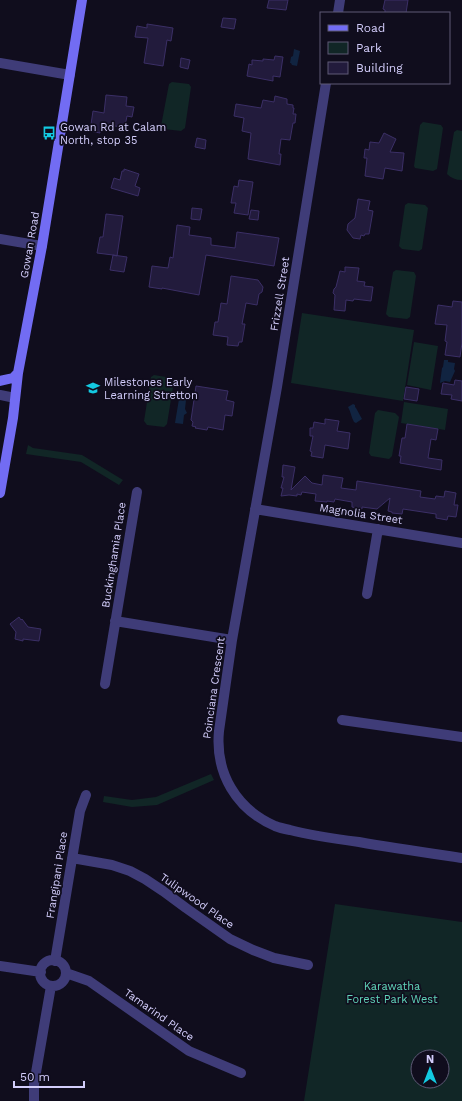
<svg xmlns="http://www.w3.org/2000/svg" width="462" height="1101" font-family="'Work Sans',sans-serif">
<style>
.green{fill:#112626;fill-rule:evenodd}
.water{fill:#112441}
.building{fill:#221b3c;stroke:#3b2f66}
.lines{fill:none;stroke-linecap:round;stroke-linejoin:round}
.street{stroke:#3f3c78;stroke-width:10}
.secondary{stroke:#726cf3;stroke-width:10}
.labels{text-anchor:middle;dominant-baseline:central;stroke-width:3.5;stroke-linejoin:round;paint-order:stroke}
.poi-label{font-size:11px;fill:#d3cdfb;stroke:#100d1d;text-anchor:start}
.street-label{font-size:11px;fill:#d3cdfb;stroke:#100d1d}
.park-label{font-size:11px;fill:#60d4b9;stroke:#100d1d}
</style>
<rect width="100%" height="100%" fill="#100d1d"/>
<path class="green" d="M172,82L189,84L191,87L185,128L181,131L164,129L161,126L169,84Z
M423,122L441,125L443,128L437,169L433,171L415,168L414,166L420,125Z
M457,130L462,131V180C456,180 451,178 447,174L454,132Z
M408,203L425,205L428,208L422,249L419,251L402,249L399,246L405,205Z
M396,270L414,272L416,276L410,317L407,319L389,317L386,314L393,272Z
M302,313L414,330L403,401L291,383Z
M414,342L438,346L431,390L407,385Z
M154,375L172,378L174,381L167,424L164,427L147,425L144,421L151,377Z
M404,402L448,409L445,430L401,423Z
M378,410L395,413L399,417L392,456L389,459L371,456L369,453L375,413Z
M28,445L33,448L82,455L123,480L119,485L81,462L26,454Z
M211,774L214,780L157,805L132,807L103,802L104,796L132,800L156,797Z
M335,904L462,922V1101H304ZM418,1057H442V1081H418Z"/>
<path class="water" d="M294,49L300,51L297,66L292,65L291,63H290L291,57L293,56Z
M444,360H448V362L455,363L454,369L455,371L450,382L445,381L440,383L442,368L443,367Z
M179,399L186,400L185,409L187,413L184,415L183,424L175,423Z
M353,404L355,405V407L356,408L362,419L356,423L354,422C351,417 351,412 348,407Z"/>
<path class="building" d="M269,0H288L286,10L267,8Z
M385,0H408L406,13H385V10L383,9Z
M223,18L236,19L234,29L221,27Z
M147,24L173,28L171,41L167,40L163,66L144,63L148,38L135,37L137,26L147,28Z
M275,56L283,57L280,77L273,76V81L247,76L249,64L252,65V60L263,61V59L274,60Z
M181,58L190,60L188,69L180,67Z
M106,95L127,97L126,106L134,107L132,117L127,116L125,126H122V127L101,124L100,133L90,131L93,111L104,113Z
M275,96L287,99V104L293,105V108H294L293,114H296L295,123H293L290,140L281,139L279,154H281L280,165L248,159L251,133L242,131L244,118L234,116L236,104L261,108L263,100L274,102Z
M384,133L396,139L390,152L404,153L402,171L385,168L383,179L365,176L367,158H364L365,149L369,150L370,142L379,143Z
M197,138L206,140L205,149L195,147Z
M124,169L139,174L135,186L140,188L138,196L111,188L114,178L120,180L122,171H124Z
M239,180L253,182L248,215L234,213L236,203H231L234,186L238,187Z
M358,199L370,201L368,210L373,211L369,234H365L364,236L361,235L360,239L353,238L347,230L348,224L355,218Z
M192,208L202,209L200,220L191,219Z
M251,210L259,211L258,220L249,219Z
M106,214L123,216L117,256L113,255L127,257L124,272L110,270L113,255L97,253L100,237H103Z
M177,225L190,227L189,235L211,238V245L235,248L237,232L279,238L274,266L206,255L199,295L162,288V289L149,287L152,266L168,268L170,257L173,258Z
M345,267L359,268L357,281L365,282L364,286L373,287L371,301L354,299L353,301L346,300L345,311L334,310L335,295L333,293L334,289L336,287L340,271L345,272Z
M231,276L258,280L263,287L262,292L259,294L257,305L246,303L242,324H245L242,342H239L238,346L227,345L228,337L213,335L215,322H218L221,303L227,304Z
M453,301L462,302V343L460,357L445,355L447,342L445,341L447,325L435,324L438,305L452,307Z
M455,380L462,381V401L451,399L452,395L441,394L443,383L454,385Z
M196,386L228,391L226,400L234,402L232,416L225,415L223,430L208,427L207,430L195,428L196,427L192,426L193,422L191,420Z
M406,387L419,389L417,401L404,399Z
M325,419L339,421L337,431L350,433L348,449L325,445L323,458L311,456L312,452L310,451L313,436H310V428H313L314,422L325,424Z
M407,424L438,429L436,440L431,439L428,458L442,460L441,470L400,463L401,456H399L402,438H405Z
M283,465L295,467L291,490L305,476L312,483L322,485L323,475L343,478L341,488L356,490L357,481L421,491L420,497L435,499L436,496L444,497L445,491L456,493L454,505H458L456,517L448,516L447,520L436,518V514L403,509L402,514L392,513V512L388,511L390,498L377,509L362,507V509L352,507V502L335,499L334,502L327,501V502L315,501L316,494L302,492L301,495L297,494V496L289,495L281,496L283,488H281L284,477H282Z
M19,617L21,620L22,619L28,627L41,629L39,641L23,639V641L15,639L16,632L10,624Z"/>
<g class="lines">
<path class="street" d="M338,13L340,0
M0,63L70,75
M326,83L277,387L232,640L219,731C215,773 236,809 275,826C280,828 285,829 290,830C313,836 336,839 359,842C393,848 428,853 462,858
M0,239L42,246
M0,395L15,398
M255,509L462,543
M367,594L378,529
M115,621L232,640
M105,684L137,492
M342,720L462,737
M72,858L112,865L130,871L145,879L163,891L186,908L230,939L253,950L274,958L308,965
M40 973a13 13 0 1 1 26 0a13 13 0 1 1-26 0Z
M55,961L80,811L86,795
M0,966L41,972
M66,973L89,981L189,1051L241,1073
M34,1101V1084L51,986"/>
<path class="secondary" d="M0,381L13,378L18,373
M0,493L13,418L18,373L42,246L82,0"/>
</g>
<defs>
<g id="bus-bare" transform="scale(1.08)"><path d="M-5-6H5V4H4V6H2V4H-2V6H-4V4H-5ZM-3.5-4V0h7V-4ZM-3.5 1.2v1.5H-2V1.2ZM2 1.2v1.5H3.5V1.2Z" fill="#13c9e1" stroke="#100d1d" stroke-width="2.5" paint-order="stroke"/></g>
<g id="school-bare" transform="scale(1.08)"><path d="M0-5L7-2L0 1L-7-2ZM-4 1L0 2.5L4 1V4Q0 6-4 4Z" fill="#13c9e1" stroke="#100d1d" stroke-width="2.5" paint-order="stroke"/></g>
</defs>
<g fill-rule="evenodd">
<use href="#bus-bare" x="49" y="133"/>
<use href="#school-bare" x="93" y="388"/>
</g>
<g class="labels">
<g class="poi-label">
<text x="60" y="127">Gowan Rd at Calam<tspan x="60" dy="13">North, stop 35</tspan></text>
<text x="104" y="382">Milestones Early<tspan x="104" dy="13">Learning Stretton</tspan></text>
</g>
<g class="street-label">
<text transform="translate(30 245) rotate(-80)">Gowan Road</text>
<text transform="translate(280 294) rotate(-81)">Frizzell Street</text>
<text transform="translate(361 514) rotate(9)">Magnolia Street</text>
<text transform="translate(114 555) rotate(-81)">Buckinghamia Place</text>
<text transform="translate(214 688) rotate(-82)">Poinciana Crescent</text>
<text transform="translate(57 875) rotate(-81)">Frangipani Place</text>
<text transform="translate(197 901) rotate(35)">Tulipwood Place</text>
<text transform="translate(159 1015) rotate(35)">Tamarind Place</text>
</g>
<g class="park-label">
<text x="392" y="986">Karawatha<tspan x="392" dy="13">Forest Park West</tspan></text>
</g>
</g>
<rect x="320" y="12" width="130" height="72" fill="#100d1d" stroke="#5e5a76"/>
<rect x="328" y="25" width="20" height="6" fill="#726cf3" stroke="#5e5a76"/>
<text x="356" y="32" font-size="12" fill="#d3cdfb">Road</text>
<rect x="328" y="42" width="20" height="12" fill="#112626" stroke="#5e5a76"/>
<text x="356" y="52" font-size="12" fill="#d3cdfb">Park</text>
<rect x="328" y="62" width="20" height="12" fill="#221b3c" stroke="#5e5a76"/>
<text x="356" y="72" font-size="12" fill="#d3cdfb">Building</text>
<g transform="translate(430 1069)"><circle r="19" fill="#100d1d" stroke="#5e5a76"/>
<path d="M0-3L7 15L0 10L-7 15Z" fill="#13c9e1"/>
<text y="-6" font-size="11" font-weight="bold" text-anchor="middle" fill="#d3cdfb">N</text>
</g>
<path d="M14 1081v6h70v-6" fill="none" stroke="#d3cdfb" stroke-width="2"/>
<text x="20" y="1081" font-size="12" fill="#d3cdfb" stroke="#100d1d" stroke-width="3" paint-order="stroke">50 m</text>
</svg>
